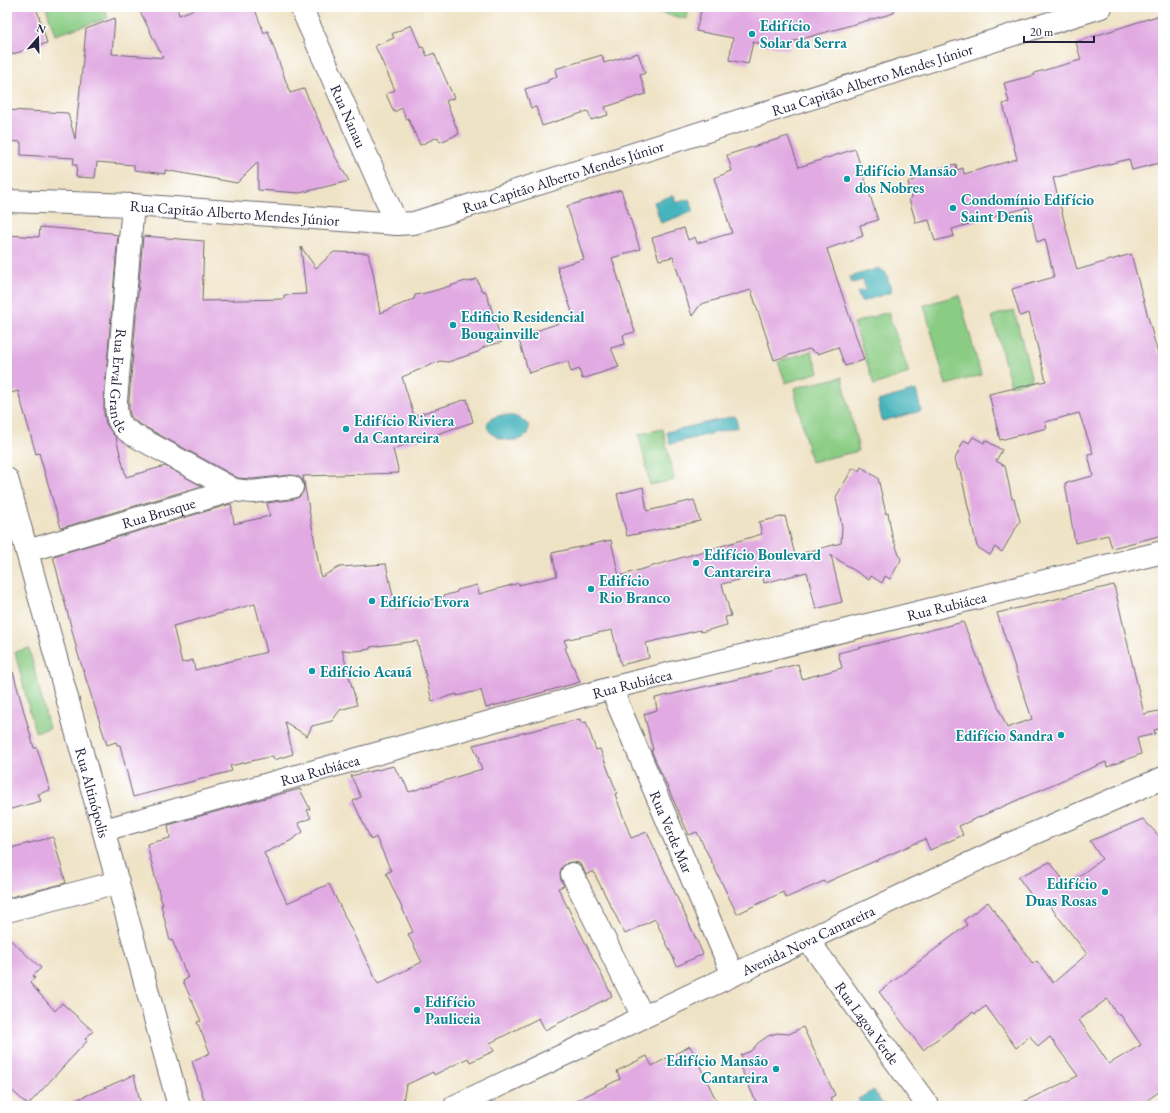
<svg xmlns="http://www.w3.org/2000/svg" width="1170" height="1113" font-family="'EB Garamond',serif">
<style>
.green{fill:#8acc84;stroke:#567760}
.water{fill:#44b4bc;stroke:#336b7c}
.building{fill:#e1aae2;fill-rule:evenodd}
.lines{fill:none;stroke-linecap:round;stroke-linejoin:round}
.minor-casing{stroke:#6a666c;stroke-width:24}
.major-casing{stroke:#6a666c;stroke-width:24}
.minor{stroke:#fff;stroke-width:22}
.major{stroke:#fff;stroke-width:22}
.culture-dot{fill:#0f9aa8;stroke:#fff;stroke-width:1.5}
.labels{text-anchor:middle;dominant-baseline:central;stroke-width:3;stroke-linejoin:round;paint-order:stroke}
.culture-label{font-size:15px;font-weight:bold;fill:#0d838f;stroke:#fff;text-anchor:start}
.street-label{font-size:15px;fill:#22223b;stroke:#fff}
</style>
<rect width="100%" height="100%" fill="#fff"/>
<filter id="ink" filterUnits="userSpaceOnUse"><feTurbulence type="fractalNoise" baseFrequency=".025" numOctaves="2"/><feDisplacementMap in="SourceGraphic" scale="8" xChannelSelector="R" yChannelSelector="G"/><feConvolveMatrix kernelMatrix="1 2 1 2 8 2 1 2 1" color-interpolation-filters="sRGB"/></filter>
<filter id="wash" filterUnits="userSpaceOnUse"><feTurbulence type="fractalNoise" baseFrequency=".012" numOctaves="4" result="noise"/><feDisplacementMap in="SourceGraphic" scale="16" xChannelSelector="R" yChannelSelector="G"/><feGaussianBlur stdDeviation="0.9" result="paint"/><feColorMatrix in="noise" values="0 0 0 0 0 0 0 0 0 0 0 0 0 0 0 0 0 1.4 0 .05"/><feComposite in="paint" operator="in"/></filter>
<g filter="url(#wash)">
<rect width="100%" height="100%" fill="#efe3c6"/>
<path class="green" d="M46,7H104L108,18L55,35Z
M652,7H689L687,19L651,11Z
M959,295L981,375L946,385L924,305Z
M1014,310L1032,380L1011,386L992,316Z
M888,312L909,373L874,385L854,323Z
M811,351L819,372L786,383L778,362Z
M842,377L859,451L811,462L794,388Z
M663,429L674,480L650,485L639,434Z
M29,648L49,728L35,732L15,652Z"/>
<path class="water" d="M674,195L676,203L689,199L694,211L661,223L654,202Z
M879,268L886,273L892,292L861,302L857,292L866,290L863,280L852,283L850,277Z
M916,390L921,411L882,421L878,401Z
M502,415C512,415 522,417 529,426L528,434C507,454 465,422 502,415Z
M735,416L738,427L670,444L667,432Z
M874,1090L883,1106H862L858,1099Z"/>
<g id="blocks">
<path class="building" d="M7,7H36L47,43L7,56Z
M138,7H177L179,15L200,7H254L264,33L268,31L290,93L304,89L336,158L349,181L300,193L258,190V162L237,183L165,170V174L134,170V165L97,162L95,178L76,177L77,165H73L74,158L21,155V142L7,141V110L68,113L75,139L86,29L115,18L112,54L154,57L155,58V57L163,58Z
M702,7H894V13L791,42L789,50L753,42L748,64L729,60L733,38L696,31Z
M1163,14V162L1132,170L1129,159L1053,178L1077,270L1131,254L1158,354L1163,352V535L1112,548L1108,535L1075,543L1065,483L1093,476L1088,454L1093,453L1079,413L1045,422L1047,428L1000,440L989,394L1046,381L1029,313L1020,316L1012,289L1054,277L1045,239L1037,242L1029,207L952,229L954,236L935,241L929,220L916,223L909,199L912,198L908,182L915,180L913,175L956,164L957,170L963,168L964,174L1017,159L1003,104L1009,102L1004,83L1035,75L1034,73L1081,60L1076,42Z
M411,25L421,48L423,47L427,56L434,53L454,98L446,101L459,134L440,142L438,137L420,145L408,118L406,119L402,108L394,112L386,94L395,90L375,46L394,38L392,34Z
M638,53L645,73L640,75L646,94L605,107L608,115L591,120L588,111L542,126L536,107L531,108L525,89L548,82V80L557,77L555,69L602,55L604,63Z
M788,136L799,167L855,149L878,220L860,225L863,236L827,249L864,360L845,366L838,347L818,354L809,349L774,360L751,290L701,304L692,316L673,257L659,260L652,238L684,228L688,240L695,237L697,243L732,233L714,178L732,171L727,155Z
M621,190L640,249L612,258L635,332L623,335L625,344L611,348L619,367L582,379L579,369L571,372L568,361L529,373L518,337L574,318L557,267L584,259L567,206Z
M40,227L112,233V234L118,235L104,399V413L106,424L116,438L126,477L165,466L202,486L61,528L39,453L36,454L18,391L7,394V235L39,237Z
M143,236L204,241L202,301L284,299V295L306,294L301,247L316,268L334,252L368,253L373,272L380,313L414,299L415,295L430,292L466,281L468,282L477,279L481,290L486,292L502,342L484,347L478,352L448,362L440,361L402,377L414,416L467,399L473,422L393,449L399,473L303,476L321,577L340,567L386,564L396,610L457,592V590L477,585L479,594L519,583V585L557,576L552,553L611,540L619,576L762,534L759,522L785,516L795,555L841,543L842,527L836,497L853,468L859,471L861,467L878,478L886,514L888,513L892,536L901,560L890,579L885,576L882,583L871,576L869,580L831,555L842,602L816,609L807,572L764,583L762,574L722,584L731,616L725,617L727,625L701,632L700,630L646,643L649,658L621,665L612,630L564,640L567,647L565,648L580,682L486,708L481,690L457,696V694L432,701L417,641L370,647V649L356,651L342,650L357,705L340,710L332,721L312,726L307,736L285,722L293,754L274,760L273,756L230,766L232,771L133,797L120,745H117L116,742L107,745L92,698L78,654L53,556L231,504L234,524L270,516L267,503L294,499L299,497L303,492L304,486L302,479L297,476L291,475L252,479L238,478L138,423L131,417L129,410V400ZM255,604L267,652L195,670L193,660L182,663L173,626Z
M973,437L984,443L985,440L1002,450L996,461L1005,466L1012,499H1014L1020,521L1002,552L995,547L990,555L977,547L960,470H958L955,459L964,440L969,443Z
M643,487L647,511L694,500L700,521L627,536L617,494Z
M1114,585L1144,714L1163,710V728L1154,730L1155,734L1137,738L1141,754L1107,767L1106,762L1065,779L959,826L963,835L930,850L925,839L825,883L824,881L786,898L783,892L737,914L697,832L689,835L651,750H653L644,714L657,710L655,698L751,676L798,664L802,679L842,668L838,653L963,622L1007,728L1032,719L997,613Z
M7,672H13L34,748H37L50,790L38,794L41,801L7,810Z
M580,719L581,723L586,722L596,750L600,749L617,793L615,794L631,838L647,832L703,954L677,966L655,919L625,934L593,871L586,875L583,868L579,863L572,862L567,863L562,867L560,873L561,880L564,886L558,888L612,996L545,1030L539,1018L490,1043L494,1051L470,1062L468,1058L434,1075L433,1072L406,1085L402,1106H206L192,1061L210,1053L197,1022L201,1021L183,981L188,978L172,940L170,941L161,905H163L160,897L147,844L170,838L168,825L254,801L300,789L310,809L307,810L311,818L298,823L303,832L290,841L264,853L287,903L329,884L378,984L422,962L408,934L413,932L386,873L391,871L376,837L371,840L353,801L361,797L351,776L394,766L400,778L402,777L409,792L482,769L478,760L479,759L473,745Z
M1143,819L1163,840V1089L1139,1106H1014L1078,1076L1050,1037L1038,1047L1030,1036L1016,1048L986,1006L975,1014L973,1012L923,1050L879,992L967,925L964,920L988,902L1033,964L1037,961L1053,983L1087,954L1046,901L1039,906L1018,877L1050,862L1067,885L1102,859L1090,841ZM1107,999L1118,1015L1120,1014L1141,1045L1109,1064L1079,1020Z
M53,837L66,883L7,898V849Z
M7,937L41,968L33,976L35,978L30,983L55,1011L62,1003L93,1031L85,1039L87,1041L28,1105L7,1086Z
M803,1027L835,1095L830,1098L835,1106H758L738,1062L743,1060L741,1055L751,1051L758,1043L768,1036L777,1033L789,1034Z
M690,1046L719,1106H565L620,1079L617,1071L647,1056L652,1066Z
M134,1075L141,1106H62Z"/>
</g>
</g>
<g filter="url(#ink)">
<use href="#blocks" fill-opacity="0" stroke="#6a666c" stroke-width="1"/>
<g class="lines">
<g class="minor-casing">
<g id="minor">
<path id="s1" d="M301,7L397,224"/>
<path id="s2" d="M7,201L133,205L397,224L414,223L1101,7"/>
<path id="s3" d="M133,205L116,400C116,417 117,425 132,434L234,490"/>
<path id="s4" d="M7,479L179,1106"/>
<path id="s5" d="M27,551L234,490L252,492L292,487"/>
<path id="s6" d="M611,688L733,975"/>
<path id="s7" d="M104,830L611,688L1163,552"/>
<path d="M572,874L643,1017"/>
<path d="M7,911L118,882"/>
<path id="s8" d="M808,940L928,1106"/>
</g>
</g>
<g class="major-casing">
<g id="major">
<path id="s9" d="M455,1106L1030,835L1163,778"/>
</g>
</g>
<use href="#minor" class="minor"/>
<use href="#major" class="major"/>
</g>
</g>
<g class="culture-dot">
<circle cx="752" cy="34" r="4"/>
<circle cx="847" cy="179" r="4"/>
<circle cx="953" cy="208" r="4"/>
<circle cx="453" cy="325" r="4"/>
<circle cx="346" cy="429" r="4"/>
<circle cx="696" cy="563" r="4"/>
<circle cx="591" cy="589" r="4"/>
<circle cx="372" cy="601" r="4"/>
<circle cx="312" cy="671" r="4"/>
<circle cx="1061" cy="735" r="4"/>
<circle cx="1105" cy="892" r="4"/>
<circle cx="417" cy="1010" r="4"/>
<circle cx="776" cy="1069" r="4"/>
</g>
<g class="labels">
<g class="culture-label">
<text x="760" y="25">Edifício<tspan x="760" dy="17">Solar da Serra</tspan></text>
<text x="855" y="170">Edifício Mansão<tspan x="855" dy="17">dos Nobres</tspan></text>
<text x="961" y="199">Condomínio Edifício<tspan x="961" dy="17">Saint Denis</tspan></text>
<text x="461" y="316">Edificio Residencial<tspan x="461" dy="17">Bougainville</tspan></text>
<text x="354" y="420">Edifício Riviera<tspan x="354" dy="17">da Cantareira</tspan></text>
<text x="704" y="554">Edifício Boulevard<tspan x="704" dy="17">Cantareira</tspan></text>
<text x="599" y="580">Edifício<tspan x="599" dy="17">Rio Branco</tspan></text>
<text x="380" y="601">Edifício Evora</text>
<text x="320" y="671">Edifício Acauã</text>
<text x="1053" y="735" text-anchor="end">Edifício Sandra</text>
<text x="1097" y="883" text-anchor="end">Edifício<tspan x="1097" dy="17">Duas Rosas</tspan></text>
<text x="425" y="1001">Edifício<tspan x="425" dy="17">Pauliceia</tspan></text>
<text x="768" y="1060" text-anchor="end">Edifício Mansão<tspan x="768" dy="17">Cantareira</tspan></text>
</g>
<g class="street-label">
<text stroke="none"><textPath href="#s2" startOffset="888">Rua Capitão Alberto Mendes Júnior</textPath></text>
<text stroke="none"><textPath href="#s1" startOffset="119">Rua Nanau</textPath></text>
<text stroke="none"><textPath href="#s2" startOffset="564">Rua Capitão Alberto Mendes Júnior</textPath></text>
<text stroke="none"><textPath href="#s2" startOffset="228">Rua Capitão Alberto Mendes Júnior</textPath></text>
<text stroke="none"><textPath href="#s3" startOffset="176">Rua Erval Grande</textPath></text>
<text stroke="none"><textPath href="#s5" startOffset="137">Rua Brusque</textPath></text>
<text stroke="none"><textPath href="#s7" startOffset="872">Rua Rubiácea</textPath></text>
<text stroke="none"><textPath href="#s7" startOffset="548">Rua Rubiácea</textPath></text>
<text stroke="none"><textPath href="#s7" startOffset="224">Rua Rubiácea</textPath></text>
<text stroke="none"><textPath href="#s4" startOffset="325">Rua Altinópolis</textPath></text>
<text stroke="none"><textPath href="#s6" startOffset="156">Rua Verde Mar</textPath></text>
<text stroke="none"><textPath href="#s9" startOffset="390">Avenida Nova Cantareira</textPath></text>
<text stroke="none"><textPath href="#s8" startOffset="102">Rua Lagoa Verde</textPath></text>
</g>
</g>
<rect width="1170" height="1113" fill="none" stroke="#fff" stroke-width="24"/>
<g transform="translate(38 38) rotate(20)" stroke="#ffffff" stroke-width="3" paint-order="stroke">
<path d="M0-3L7 15L0 10L-7 15Z" fill="#22223b"/>
<text y="-6" font-size="11" font-weight="bold" text-anchor="middle" fill="#22223b">N</text>
</g>
<path d="M1024 36v6h70v-6" fill="none" stroke="#22223b" stroke-width="2"/>
<text x="1030" y="36" font-size="12" fill="#22223b" stroke="#ffffff" stroke-width="3" paint-order="stroke">20 m</text>
</svg>
